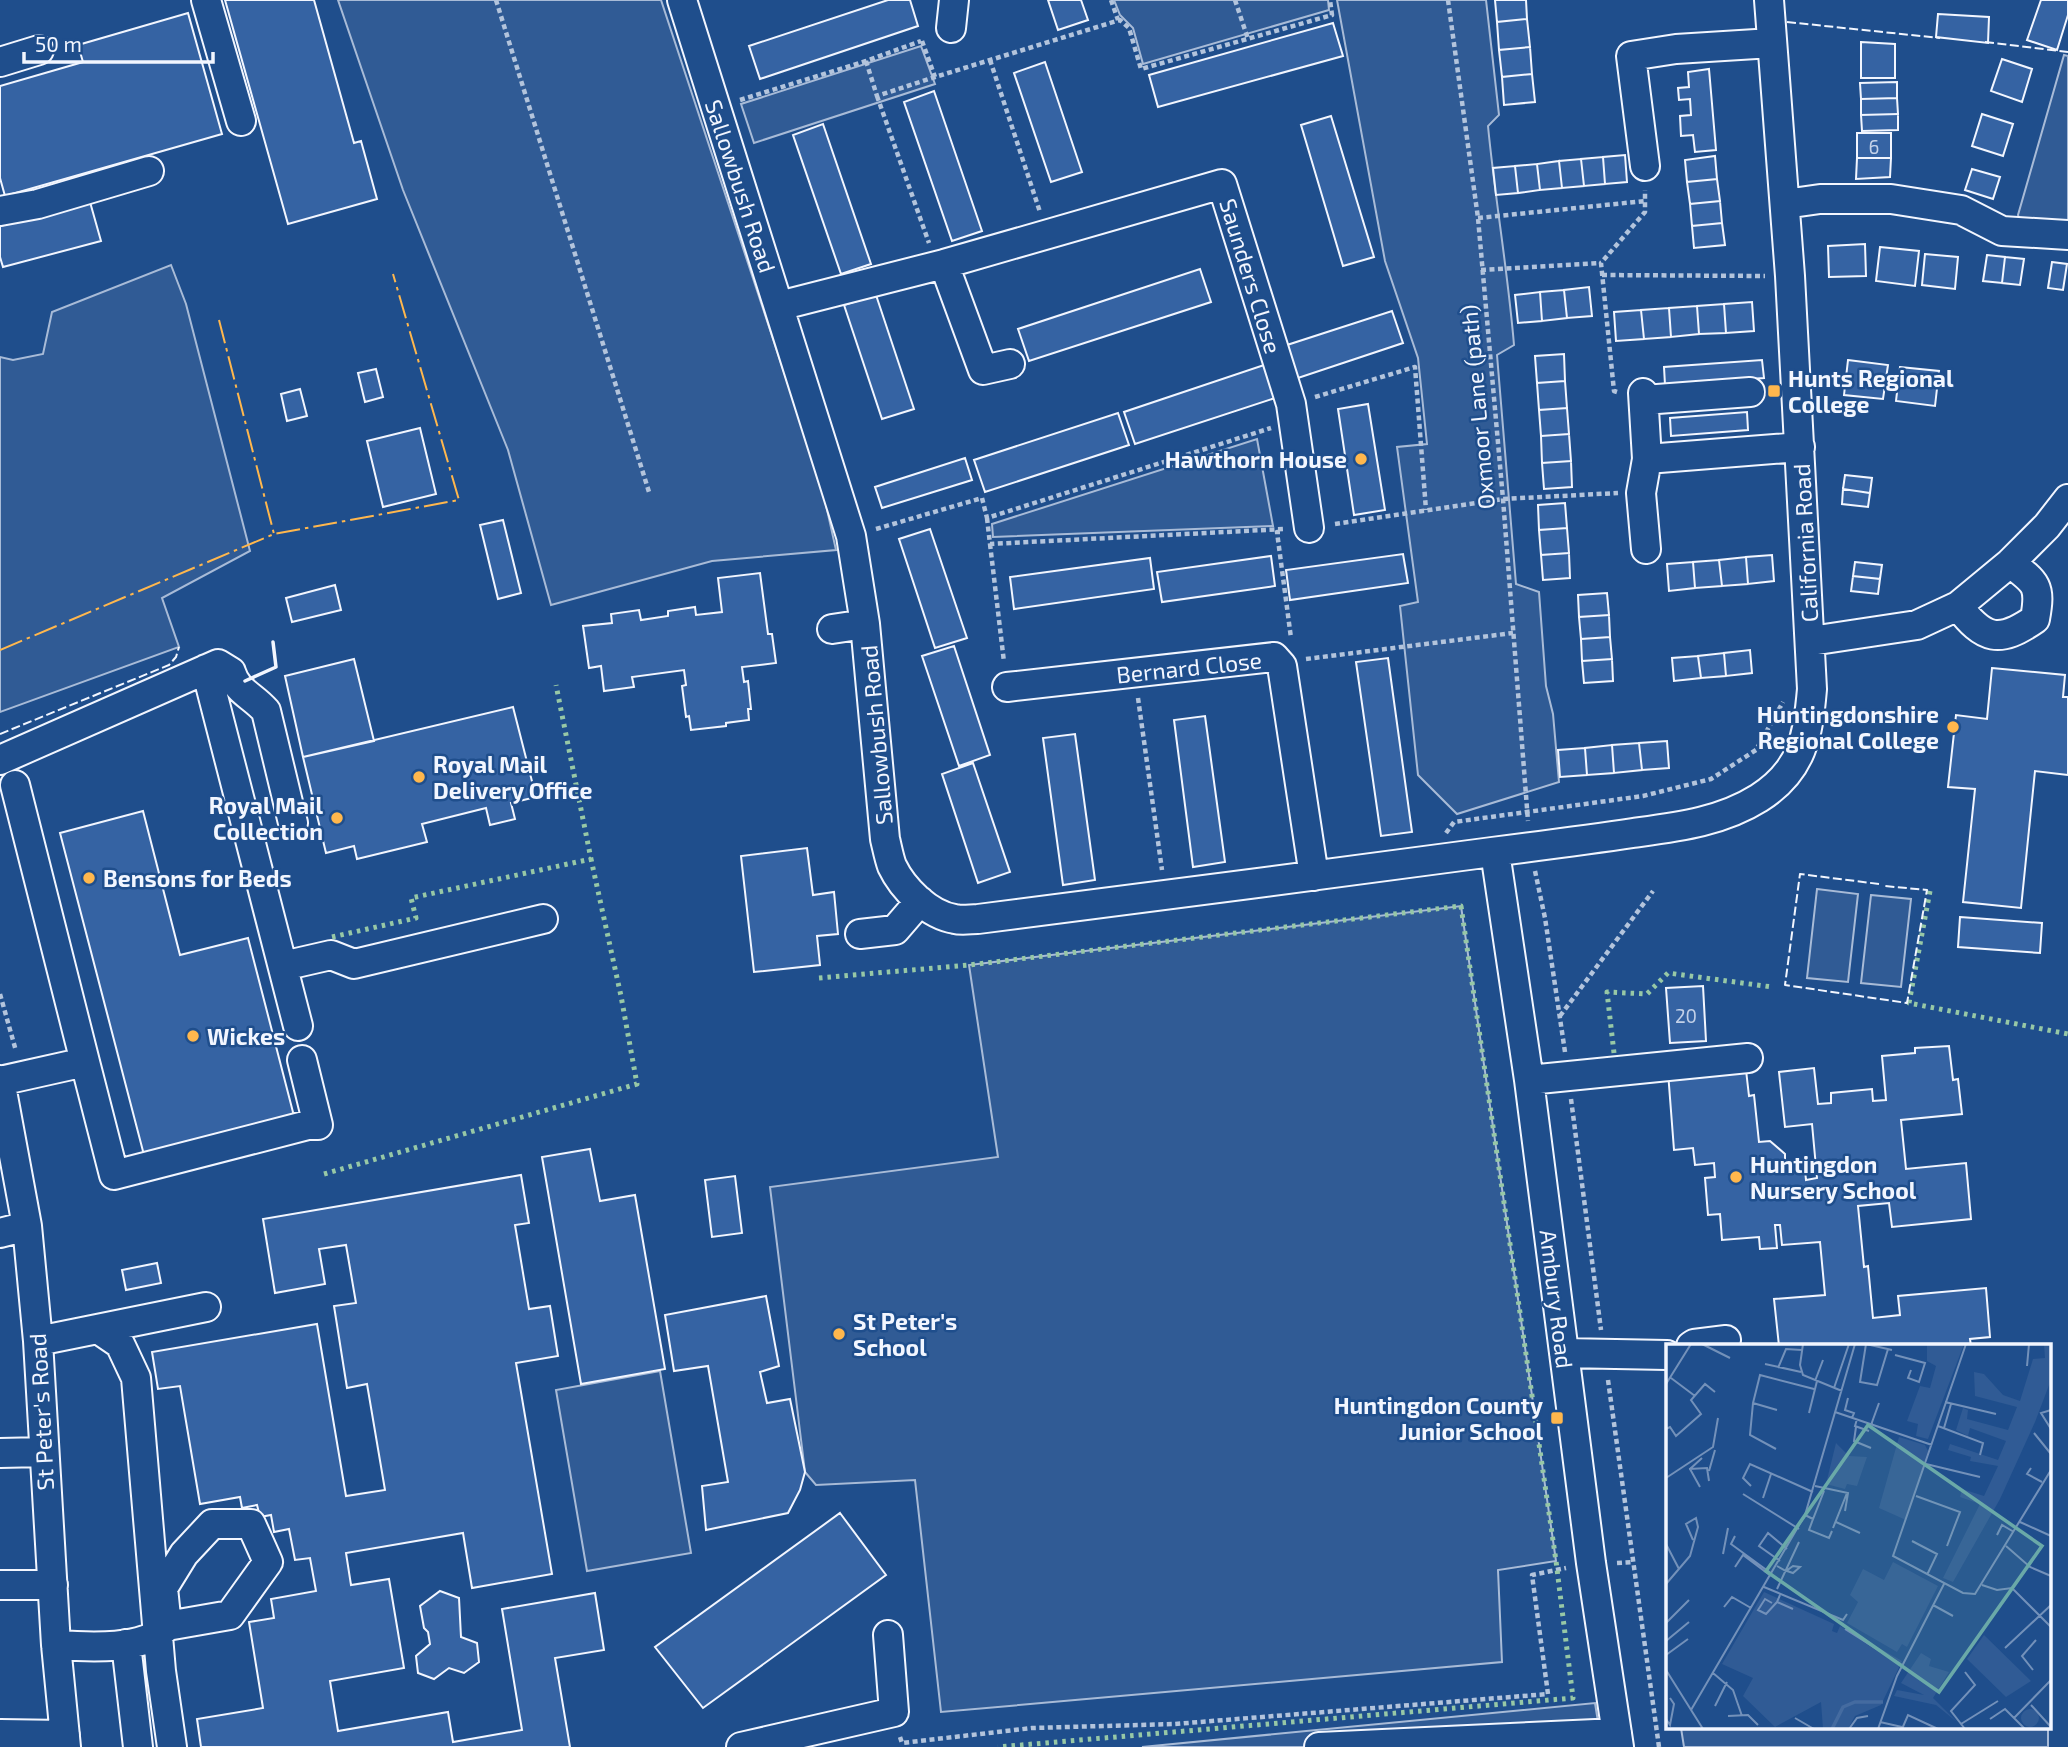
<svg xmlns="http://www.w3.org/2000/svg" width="2068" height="1747" font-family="'Exo 2',sans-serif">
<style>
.green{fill:#305b95;stroke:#a8bbd7;stroke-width:2}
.building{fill:#3563a3;stroke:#f2f6ff;stroke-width:2}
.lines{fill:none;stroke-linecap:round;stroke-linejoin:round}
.minor-casing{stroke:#f2f6ff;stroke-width:32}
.path{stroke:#b3c4dc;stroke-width:4.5;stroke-dasharray:5 3.5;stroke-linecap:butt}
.minor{stroke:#1f4e8c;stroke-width:28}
.hedge{stroke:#97c8a6;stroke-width:5;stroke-dasharray:3.5 5;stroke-linecap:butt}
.fence{stroke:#f2f6ff;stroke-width:2;stroke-dasharray:9 3.5;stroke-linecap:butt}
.wall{stroke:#f2f6ff;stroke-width:3.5}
.power{stroke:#ffb74d;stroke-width:2;stroke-dasharray:24 5 3.5 5;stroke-linecap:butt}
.poi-dot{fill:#ffb74d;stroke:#1f4e8c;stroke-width:2.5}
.labels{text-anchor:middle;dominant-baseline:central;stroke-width:5;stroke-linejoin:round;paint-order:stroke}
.number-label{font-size:19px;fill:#c3d1e8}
.street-label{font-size:23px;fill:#f2f6ff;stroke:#1f4e8c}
.poi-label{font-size:23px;font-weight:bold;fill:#f2f6ff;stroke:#1f4e8c;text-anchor:start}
.inset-river{fill:none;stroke:#446ba0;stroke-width:3.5}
.inset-road{fill:none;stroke:#7391ba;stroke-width:2}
.view{fill:#6aa9a8;fill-opacity:0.15;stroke:#6aa9a8;stroke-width:3.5}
.inset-edge{fill:none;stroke:#f2f6ff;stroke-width:3.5}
</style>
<rect width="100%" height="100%" fill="#1f4e8c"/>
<path class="green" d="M338,0H661L822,487L836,550L712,561L551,605L508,450L403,190Z
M1114,0H1328L1329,10L1143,64L1133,28L1120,15Z
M1337,0H1486L1499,115L1488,126C1495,199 1508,272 1514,345L1497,355L1516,584L1539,592L1546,686L1553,714L1559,782L1457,814L1418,775L1400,606L1418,602L1397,447L1427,444L1418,358L1385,261Z
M921,46L935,84L754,143L741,104Z
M2064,55L2068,56V225H2022L2018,215Z
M171,265L186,304L250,551L162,598L179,647L0,712V357L13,360L43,354L52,312Z
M1257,439L1273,526L993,537L992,524Z
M1817,889L1858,894L1848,982L1807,978Z
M1871,895L1911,899L1901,987L1861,983Z
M1461,906L1556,1561L1498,1570L1502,1662L941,1712L915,1480L816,1485L805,1472L770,1187L998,1157L969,965Z
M660,1371L691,1553L587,1571L556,1390Z
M1595,1703L1602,1747H1142Z
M1681,1728H2048V1747H1684Z"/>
<path class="building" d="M225,0H314L354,143L361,141L377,199L288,224Z
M888,0H910L918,26L760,79L749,46Z
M1048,0H1081L1088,20L1058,30Z
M1495,0H1526L1527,19L1497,22Z
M2041,0H2068V15L2057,50L2027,40Z
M188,13L222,134L5,196L0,178V86L83,62L78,45Z
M1938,14L1989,17L1988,43L1936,37Z
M1527,19L1530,47L1499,50L1497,22Z
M1333,23L1343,56L1158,107L1149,75Z
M1861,42L1895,44V78H1861Z
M1530,47L1532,74L1502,77L1499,50Z
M2002,59L2032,69L2022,102L1991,91Z
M1045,62L1082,172L1051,182L1014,73Z
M1709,69L1716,150L1695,152L1693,135L1681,136L1680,116L1691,115L1690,99L1679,100L1678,88L1689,87L1688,72Z
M1532,74L1535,102L1504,105L1502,77Z
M1897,82V98L1861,99L1860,83Z
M934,91L982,231L952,241L904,102Z
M1897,98L1898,114L1861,115V99Z
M1898,114V130L1862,131L1861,115Z
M1982,114L2013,124L2003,156L1972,146Z
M1331,116L1374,257L1343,266L1301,125Z
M823,124L871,264L841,274L793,135Z
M1857,133H1891V158H1857Z
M1625,155L1627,182L1605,184L1603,157Z
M1715,156L1717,179L1687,182L1685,160Z
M1603,157L1605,184L1584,186L1581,159Z
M1857,158H1891L1890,177L1856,179Z
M1581,159L1584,186L1562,188L1559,161Z
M1559,161L1562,188L1540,190L1537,164Z
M1537,164L1540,190L1518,193L1515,166Z
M1515,166L1518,193L1496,195L1493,168Z
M1972,169L2000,177L1993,199L1965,190Z
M1717,179L1720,201L1690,204L1687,182Z
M1720,201L1722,223L1692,226L1690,204Z
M90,202L101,241L3,267L0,257V226Z
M1722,223L1725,245L1694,248L1692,226Z
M1865,244L1866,276L1829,277L1828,246Z
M1880,247L1919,251L1915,286L1876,281Z
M1925,254L1958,257L1955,289L1922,285Z
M1987,255L2005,257L2002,283L1983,281Z
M2005,257L2024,259L2020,285L2002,283Z
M2052,262L2067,264L2063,290L2048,288Z
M1200,269L1211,302L1029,361L1018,329Z
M1589,287L1592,316L1567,318L1564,290Z
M1564,290L1567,318L1542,321L1540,292Z
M1540,292L1542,321L1518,323L1515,295Z
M876,295L914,409L882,419L844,305Z
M1752,302L1754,331L1726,333L1724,304Z
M1724,304L1726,333L1699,334L1697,306Z
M1697,306L1699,334L1671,337L1669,308Z
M1669,308L1671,337L1644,339L1641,310Z
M1641,310L1644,339L1616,341L1614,312Z
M1392,311L1403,343L1295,379L1284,346Z
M1564,354L1565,381L1537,383L1535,356Z
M1762,360L1764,378L1665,385L1664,367Z
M1848,360L1888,365L1883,399L1844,395Z
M1267,364L1278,397L1135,444L1124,412Z
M1900,367L1939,371L1935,406L1896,401Z
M376,369L383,397L365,402L358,373Z
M1565,381L1567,408L1539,410L1537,383Z
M300,389L307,416L287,421L281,394Z
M1368,404L1385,510L1354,515L1338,409Z
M1567,408L1569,434L1541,436L1539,410Z
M1747,412L1748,430L1671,436L1670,418Z
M1118,413L1129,445L985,492L974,460Z
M420,428L436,494L383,507L367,441Z
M1569,434L1571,461L1542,463L1541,436Z
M965,458L972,480L882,508L875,487Z
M1571,461L1572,487L1544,489L1542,463Z
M1845,475L1872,478L1870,493L1843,489Z
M1843,489L1870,493L1868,507L1842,504Z
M1565,503L1567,528L1539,530L1538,505Z
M503,520L521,593L498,599L480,525Z
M1567,528L1569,553L1541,555L1539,530Z
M930,529L967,638L935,648L899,539Z
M1569,553L1570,578L1543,580L1541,555Z
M1403,554L1408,583L1290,600L1286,570Z
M1772,555L1774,581L1748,584L1746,557Z
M1271,556L1275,586L1162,602L1157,572Z
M1746,557L1748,584L1722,586L1719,560Z
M1150,558L1154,589L1014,609L1010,577Z
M1719,560L1722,586L1695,588L1693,562Z
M1693,562L1695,588L1669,591L1667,564Z
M1855,562L1882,565L1880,579L1853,576Z
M760,573L768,634H772L776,663L742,667L744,682L748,681L751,709H748L749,720L726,723V726L691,730L689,716L686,717L682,686L686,685L684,670L632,677L634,687L604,691L601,666L589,668L583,626L612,623L611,614L639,610L641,620L668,616V611L695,607L696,615L722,612L718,578Z
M1853,576L1880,579L1878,594L1851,591Z
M335,585L341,610L292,622L286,598Z
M1607,593L1609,615L1579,617L1578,595Z
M1609,615L1610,637L1581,639L1579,617Z
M1610,637L1612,659L1582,661L1581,639Z
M954,646L990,755L959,766L922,656Z
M1750,650L1752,673L1726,676L1724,653Z
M1724,653L1726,676L1701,678L1698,656Z
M1698,656L1701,678L1674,681L1672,658Z
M1388,658L1412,832L1381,836L1356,662Z
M354,659L374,741L303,757L285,676Z
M1612,659L1613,681L1584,683L1582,661Z
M1992,668L2065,675L2063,697H2068V775L2035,771L2021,908L1963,902L1975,789L1948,787L1956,715L1987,719Z
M513,707L536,797L511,803L515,819L490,825L486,808L422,824L427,842L357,859L354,846L326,853L303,757Z
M1205,716L1225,862L1193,867L1174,720Z
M1075,734L1095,880L1063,885L1043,738Z
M1667,741L1669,768L1642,770L1639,743Z
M1639,743L1642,770L1614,773L1612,745Z
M1612,745L1614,773L1587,775L1585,748Z
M1585,748L1587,775L1560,777L1558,750Z
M973,763L1010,872L978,883L942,774Z
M143,811L180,955L248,938L294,1116L144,1155L60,833Z
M807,848L813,895L834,892L838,934L817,936L820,965L754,972L741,856Z
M1960,917L2042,923L2040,953L1958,947Z
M1703,986L1706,1041L1670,1043L1666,988Z
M1949,1046L1953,1080L1958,1079L1962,1114L1901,1120L1906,1169L1966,1163L1971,1219L1892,1227L1889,1203L1858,1206L1864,1267L1868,1266L1873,1318L1900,1315L1898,1296L1986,1288L1990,1337L1970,1339L1971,1346H1779L1774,1299L1825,1295L1820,1242L1782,1245L1780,1225H1775L1777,1248L1760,1249L1759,1237L1722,1240L1720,1214L1708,1215L1705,1178L1715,1177L1714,1163L1695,1165L1693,1148L1674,1150L1668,1072L1746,1070L1749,1096L1754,1095L1759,1142L1770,1141L1785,1154V1161L1791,1172L1805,1170L1806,1180L1817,1178L1812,1124L1785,1127L1779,1072L1814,1068L1818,1104L1831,1103V1093L1872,1089L1873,1101L1886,1100L1882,1056L1915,1053V1048Z
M590,1149L600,1201L635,1195L665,1369L581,1384L542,1157Z
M521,1175L529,1223L515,1225L529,1309L550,1306L558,1356L516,1363L552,1574L472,1588L463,1533L346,1553L351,1585L389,1579L404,1668L330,1681L338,1731L448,1712L453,1742L522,1730L502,1609L595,1593L604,1650L555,1658L570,1747H201L197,1719L263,1708L249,1622L274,1618L271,1599L316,1591L310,1558L295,1560L289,1529L274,1532L271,1515L260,1517L257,1505L242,1508L240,1497L200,1504L180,1386L158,1389L152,1352L317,1324L346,1496L385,1490L367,1384L347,1388L334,1306L356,1303L346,1245L319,1249L325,1284L275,1293L263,1219Z
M735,1176L742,1233L712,1237L705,1180Z
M157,1263L161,1283L126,1290L122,1270Z
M766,1296L779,1366L760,1372L767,1403L790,1399L805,1472L800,1490L788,1513L706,1530L702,1486L728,1482L708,1366L674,1371L665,1315Z
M840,1513L886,1575L703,1708L655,1647Z
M440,1591L459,1598L461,1637L477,1643L479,1662L464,1673L449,1668L434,1679L418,1673L416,1656L430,1644L428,1632L424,1628L420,1606Z"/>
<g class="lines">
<g class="minor-casing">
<path id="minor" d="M206,0L241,121
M682,0L851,536L865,624L885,839C887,847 889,858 892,866C903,889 929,915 955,919C962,921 971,919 978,919C1149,897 1321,875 1492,852C1539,846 1586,840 1633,833C1677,827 1721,822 1759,798C1803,770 1808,735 1812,689L1790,276L1769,0
M951,28L954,0
M0,62L39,50
M1645,166L1631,56L1676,49L1772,43
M1785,204L1820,199H1891L1961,210L2002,231L2068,235
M0,211L38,204L149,171
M944,264L983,370L1010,364
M779,306L944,264L1222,184L1291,404L1309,528
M1643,393L1647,459L1641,493L1646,549
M1644,400L1750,392
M1647,459L1800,447
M1958,606C1984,640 1999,644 2035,619C2041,586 2037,583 2010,563
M832,629L865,624
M1811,641L1917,625L1958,606L2010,563L2047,526L2068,499
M206,669L298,1026
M1007,687L1274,657L1282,666L1314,876
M0,760L218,664L231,672C237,692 252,695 266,711L293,823
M1495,852L1529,1080L1591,1563L1619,1747
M860,934L895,930L920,901
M283,966L331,955L354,964L543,919
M85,1062L114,1175L308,1125H318L302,1060
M0,1080L27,1226L38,1341L56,1645L66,1747
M1529,1080L1748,1058
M0,1081L85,1062L15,785
M0,1233L27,1226
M98,1329L120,1344L136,1378L161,1671L172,1747
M38,1341L206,1307
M1691,1346L1694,1344L1726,1340
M1564,1353L1667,1355
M0,1453L43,1452
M0,1585H53
M126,1644L138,1747
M56,1645C87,1647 146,1651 167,1626L163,1588L184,1554L212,1524H251L268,1562L230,1615L167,1626
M0,1734L65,1735
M741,1747L894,1712L888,1635
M1319,1747L1617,1733"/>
</g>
<path class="path" d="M496,0L649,492
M1111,0L1118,20
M1235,0L1248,39
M1448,0L1478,218L1503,499L1528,821
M922,41L935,77L1120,20L1129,28L1141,69L1332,15L1330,0
M990,60L1040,212
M866,61L877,96L935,77
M877,96L929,243
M740,100L866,61L921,41
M1478,218L1645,201
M1481,270L1601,263
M1602,275L1765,276
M1617,392L1614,391L1601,263L1645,212V190
M1315,397L1415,367L1426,510
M987,518L990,544L1284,529
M1335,524L1503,499L1618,493
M876,529L982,498L987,518L1271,428
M1280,532H1277L1291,638
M990,544L1004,662
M1306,659L1513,633
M1138,698L1162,870
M1446,833L1454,822L1643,796L1711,779L1756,750L1783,702
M1535,871L1545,918L1565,1052
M0,994L16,1051
M1560,1016L1653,891
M1571,1099L1601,1330
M1608,1380L1659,1747
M1617,1563L1634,1562
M900,1737L902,1743L1032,1728L1175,1724L1548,1694L1532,1575L1566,1568"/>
<use href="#minor" class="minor"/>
<path class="hedge" d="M1930,891L1909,1003L2068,1034
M332,937L416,918L411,898L591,859L556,685
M819,978L969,965L1461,906L1556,1561L1573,1698L998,1747
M1614,1053L1607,992L1647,994L1668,973L1772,987
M324,1174L637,1084L621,996L591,859"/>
<path class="fence" d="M1787,22L1940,38
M1985,42L2068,52
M0,734L169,665L176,657L179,647
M1879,884L1800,874L1785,985L1907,1003L1927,890L1885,886"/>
<path class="wall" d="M245,681L276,667L273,642"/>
<path class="power" d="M219,320L274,534
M0,650L274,534L459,500L393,274"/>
</g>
<g class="poi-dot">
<rect x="1767" y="384" width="14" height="14" rx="3.5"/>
<circle cx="1361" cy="459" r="7"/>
<circle cx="1953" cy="727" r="7"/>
<circle cx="419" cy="777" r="7"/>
<circle cx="337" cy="818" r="7"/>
<circle cx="89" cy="878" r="7"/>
<circle cx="193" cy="1036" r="7"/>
<circle cx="1736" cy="1177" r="7"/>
<circle cx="839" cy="1334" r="7"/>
<rect x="1550" y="1411" width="14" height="14" rx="3.5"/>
</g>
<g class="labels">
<g class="number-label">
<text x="1874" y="146">6</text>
<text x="1686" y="1015">20</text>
</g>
<g class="street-label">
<text transform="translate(741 186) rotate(72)">Sallowbush Road</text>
<text transform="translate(1251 276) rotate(73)">Saunders Close</text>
<text transform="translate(1477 407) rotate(-95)">Oxmoor Lane (path)</text>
<text transform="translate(1805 543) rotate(-93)">California Road</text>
<text transform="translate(1189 667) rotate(-6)">Bernard Close</text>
<text transform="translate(876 735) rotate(-95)">Sallowbush Road</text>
<text transform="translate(1557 1299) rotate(83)">Ambury Road</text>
<text transform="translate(41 1412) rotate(-93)">St Peter's Road</text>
</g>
<g class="poi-label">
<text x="1788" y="378">Hunts Regional<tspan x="1788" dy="26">College</tspan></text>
<text x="1347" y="459" text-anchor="end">Hawthorn House</text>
<text x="1939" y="714" text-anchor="end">Huntingdonshire<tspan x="1939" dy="26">Regional College</tspan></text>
<text x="433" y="764">Royal Mail<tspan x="433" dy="26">Delivery Office</tspan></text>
<text x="323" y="805" text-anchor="end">Royal Mail<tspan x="323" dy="26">Collection</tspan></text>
<text x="103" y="878">Bensons for Beds</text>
<text x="207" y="1036">Wickes</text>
<text x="1750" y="1164">Huntingdon<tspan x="1750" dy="26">Nursery School</tspan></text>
<text x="853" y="1321">St Peter's<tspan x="853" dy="26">School</tspan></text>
<text x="1543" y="1405" text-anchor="end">Huntingdon County<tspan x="1543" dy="26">Junior School</tspan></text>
</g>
</g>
<g transform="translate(1666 1344)">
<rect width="385" height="385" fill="#1f4e8c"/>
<path d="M261,0H298L262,95L250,92L252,80L241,77L254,42L264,44L270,22L261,17ZM378,0H385V36L369,78L334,155L287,238L277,234L314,160L294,153L296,145L318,152L332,122L304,117L305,113L282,106L284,100L332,116L340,97L304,84L302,92L290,86L297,64L302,66L301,75L342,86L351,63L309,52L308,28L318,30L337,51L354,57L367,15L379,14ZM233,93L259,101L262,107L240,176L213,164ZM170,99L183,112L201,113L191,142L181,140L179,145L160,140ZM227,218L272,242L241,303L236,300L231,308L181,279L192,258L184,251L197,225L218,236ZM98,248L168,280L166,287L171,289L174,282L236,317L215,361L189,372L182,385H157L155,358L109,383L77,352L87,334L56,320ZM318,291L365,337L340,353L301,315ZM255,309L265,315L263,322L283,328L267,354L291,378L270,361L228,352L231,346L258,351L235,339ZM355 374a9 9 0 1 1 18 0a9 9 0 1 1-18 0Z" fill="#305b95"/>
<path class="inset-river" d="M166,385L177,363L189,358H217"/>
<path class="inset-road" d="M36,0L64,14M137,0L134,21L137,31L176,47M300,0L227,212L297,249L309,250L385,126M222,5L211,41L194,38L200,0L226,6M229,11L259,19L253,38L242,34L245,26M99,20L135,28M361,22L363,0M112,24L120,5L136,6M5,34L29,52M149,37L157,16M0,40L25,0M168,44L183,0M182,54L179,66L188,69L186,74M279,58L330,70M87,59L84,91L110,105M111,66L87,59L94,31L148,45M385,66L375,69L385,85M169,68L266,101M143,69L151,37M191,75L189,82L203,87M205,81L213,59M272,82L317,99L314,111M190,83L188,97L205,104M278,84L285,60M0,85L4,83L10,92L35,70L25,56L39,40L49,48M368,89L385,110M260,120L314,133M365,124L361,130L376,138M23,125L41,124L43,137M43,127L49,106M0,134L47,103L52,74M85,142L77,134L84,120L147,148M149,142L182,149L179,167M34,143L24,125L36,114M77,150L133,185M250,152L294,168L281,202M97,154L105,130M139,171L147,175L158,147M147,175L143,186L163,194L166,187M170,178L194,189M354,178L385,192M167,184L181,149M331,191L336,181L348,188M69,192L65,200L106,230M246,197L271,210L261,231M0,200L13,225M340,202L364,223L385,232M57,210L62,184M114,217L93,202L102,189L121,205M111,222L120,227L127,222L134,223L127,229L121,227M69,223L77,211L105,232M0,240L24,212L32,183L30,174L20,180L27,196M316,241L331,246L346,244L385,283M98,243L177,276L181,270M111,245L133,198M114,251L111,258L127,265M106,259L99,255L92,266L100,270L111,258M267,261L287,272M58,263L66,253L85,264M0,279L23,256M179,285L236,321M0,297L23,278M339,304L385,261M0,311L22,295M0,326L37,385M367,326L356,312L370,296M47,329L67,346L76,372M365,361L385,383M49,362L61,338M25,366L139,171L189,0M62,372L82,371L92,381M129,374L148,385M348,374L385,336M0,375L4,381L8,360L4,354M324,375L339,365L359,385M214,378L236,383M295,380L332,357M183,385L191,374L202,372M212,385L231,332L278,240M236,385L242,371L272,385M299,385L285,367L309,341L299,328"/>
<path class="view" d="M202,81L376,202L273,348L100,227Z"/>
<rect width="385" height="385" class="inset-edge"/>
</g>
<path d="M24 52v10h189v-10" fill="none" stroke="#f2f6ff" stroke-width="3.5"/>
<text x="35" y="52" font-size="21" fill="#f2f6ff" stroke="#1f4e8c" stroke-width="5" paint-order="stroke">50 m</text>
</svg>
